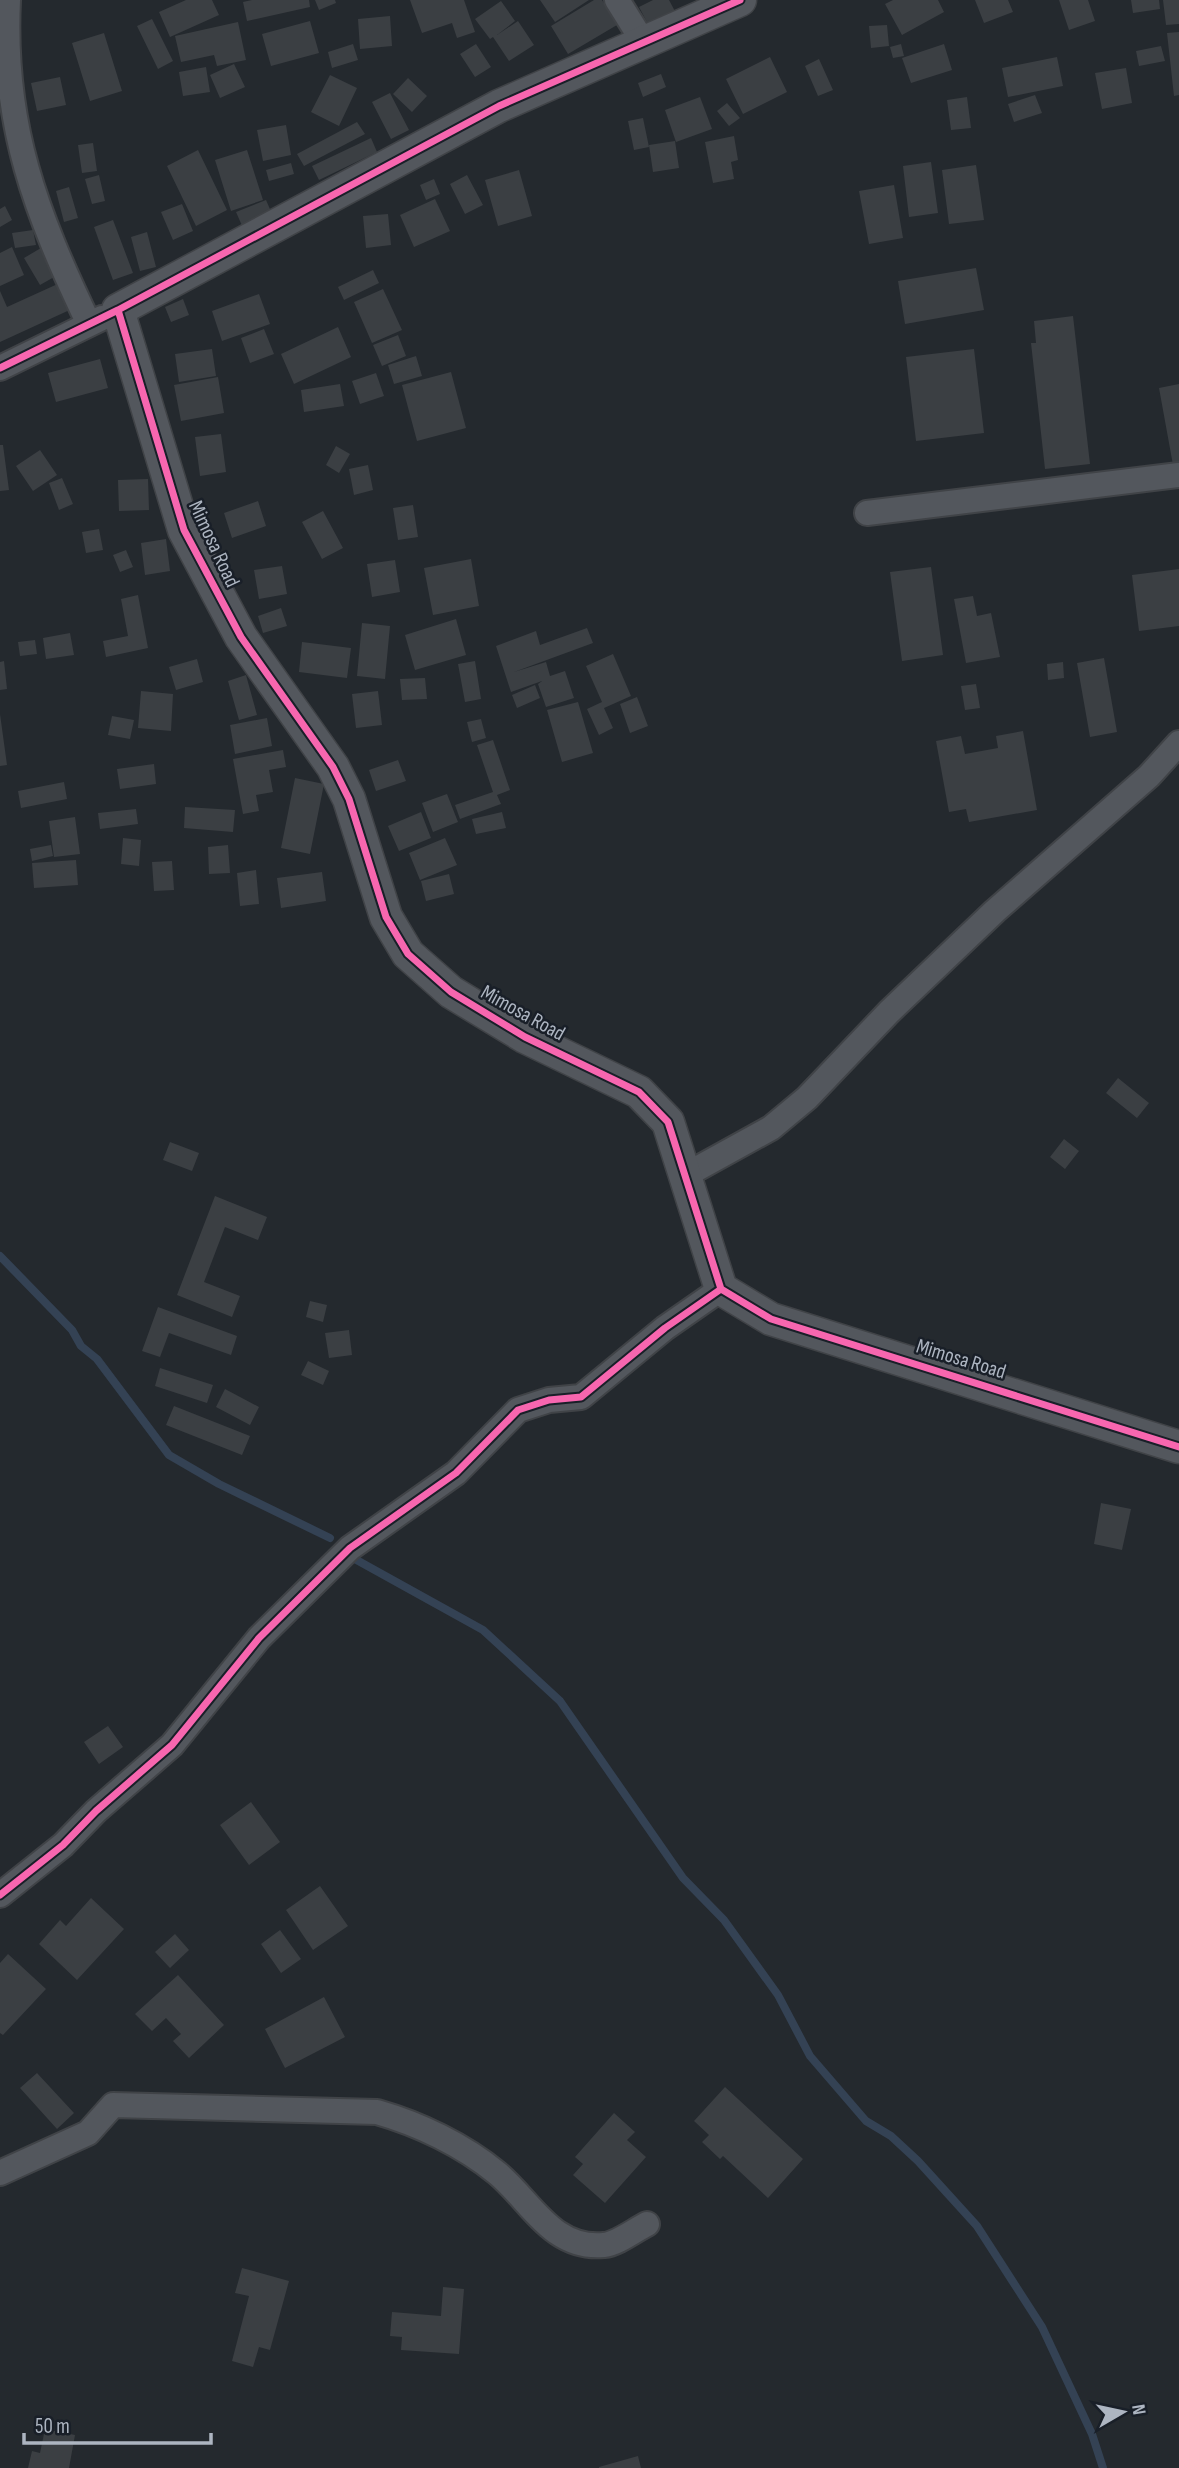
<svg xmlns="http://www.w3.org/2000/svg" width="1179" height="2468" font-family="'Sofia Sans Condensed',sans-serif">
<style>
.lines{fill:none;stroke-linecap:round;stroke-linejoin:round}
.stream{stroke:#344254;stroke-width:8}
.building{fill:#3b3f43}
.minor-casing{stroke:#404347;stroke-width:28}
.tertiary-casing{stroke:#404347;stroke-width:35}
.minor{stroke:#53575d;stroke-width:24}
.tertiary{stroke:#53575d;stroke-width:32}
.cycleway-casing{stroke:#191f28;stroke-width:11}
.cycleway{stroke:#f766af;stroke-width:7}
.labels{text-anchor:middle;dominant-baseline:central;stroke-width:5;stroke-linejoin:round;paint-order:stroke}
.street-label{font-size:21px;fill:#adb5c1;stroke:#191f28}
</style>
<rect width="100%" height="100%" fill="#24292e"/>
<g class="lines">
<path class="stream" d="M0,1256L72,1330L81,1346L97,1359L169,1455L219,1484L330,1538
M353,1558L483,1630L560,1701L683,1878L724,1920L778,1995L810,2056L866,2121L891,2136L918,2161L977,2226L1042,2327L1092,2434L1103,2468"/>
</g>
<path class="building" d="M186,0H212L219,15L170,37L159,12Z
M252,0H309L310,7L247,21L243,2Z
M315,0H335L336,3L319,10Z
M410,0H464L475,32L457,38L452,23L422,33Z
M540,0H589L555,22Z
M594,0H602L617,25L568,54L551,26Z
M653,0H669L677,15L650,28L639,7Z
M893,0H938L944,12L902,35L885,4Z
M975,0H1008L1013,12L984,23Z
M1059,0H1088L1095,21L1069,30Z
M1131,0H1159L1160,9L1133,13Z
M1163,0H1179V24L1166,25Z
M501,1L515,21L497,35L518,21L534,45L509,61L493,37L490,39L475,19Z
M390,16L392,46L360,49L358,19Z
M152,19L173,61L158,69L137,26Z
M310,21L319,53L271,66L262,34Z
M238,22L246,60L217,66L214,55L181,62L175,36Z
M887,25L889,46L871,48L869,26Z
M1179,32V95L1174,96L1167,33Z
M104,33L122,91L90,101L72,43Z
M353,44L358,60L332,68L328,52Z
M476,44L491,67L475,77L460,54Z
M901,44L904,56L893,58L890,47Z
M944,44L952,70L911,83L902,58Z
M1161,46L1165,61L1139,66L1136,51Z
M770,57L787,92L743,114L726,79Z
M1057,57L1063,86L1008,97L1002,68Z
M819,59L833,90L818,96L805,66Z
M234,64L245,87L220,98L210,75Z
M206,67L210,92L183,96L179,72Z
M1126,68L1132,103L1102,109L1095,73Z
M661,74L666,87L643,97L638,83Z
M330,75L357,88L339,126L311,112Z
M60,77L66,105L37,111L31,83Z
M408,78L427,96L412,112L393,94Z
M390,93L409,130L391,139L372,102Z
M1035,95L1042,113L1014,122L1008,104Z
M700,97L712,129L676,142L665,110Z
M967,97L971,128L951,130L947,100Z
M727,103L740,118L729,126L717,111Z
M643,118L649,147L634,150L628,121Z
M357,122L365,134L304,166L297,154Z
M286,125L291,155L263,161L257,130Z
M734,136L738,160L731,162L734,179L713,183L705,142Z
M371,138L377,152L319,180L312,166Z
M675,141L679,168L653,172L649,145Z
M93,143L97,171L82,173L78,145Z
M198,150L227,210L196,226L167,166Z
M247,150L263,200L231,211L215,160Z
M931,162L938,213L909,217L903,166Z
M291,163L294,174L269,181L266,170Z
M976,165L984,220L949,224L942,170Z
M519,170L532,216L498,226L485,180Z
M99,175L105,201L92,204L85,179Z
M467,175L483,205L465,214L450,184Z
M434,179L440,194L426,200L420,185Z
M894,185L903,238L869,244L859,191Z
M69,187L78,218L64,222L56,191Z
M435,199L450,231L414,247L400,215Z
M266,200L273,216L243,228L236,212Z
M182,204L193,231L173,240L161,212Z
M5,206L12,220L0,227V209Z
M388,214L391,245L366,248L363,216Z
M113,220L133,273L113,280L94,227Z
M33,230L36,245L15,248L12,233Z
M147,232L156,267L140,271L131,237Z
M46,245L63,272L40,285L24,258Z
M12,247L24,275L0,286V253Z
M976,268L984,310L905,324L898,281Z
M373,270L379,283L344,300L338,287Z
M62,282L74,308L0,342V291L7,307Z
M383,289L402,330L372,343L354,302Z
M259,294L270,324L222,341L212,311Z
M183,299L189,315L171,322L165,307Z
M1073,316L1090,464L1045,469L1031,343H1036L1034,321Z
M338,327L351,357L294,384L281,354Z
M264,329L274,354L250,363L241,338Z
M398,335L406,356L382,366L373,345Z
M212,349L216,376L179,382L175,354Z
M974,349L984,433L916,441L906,357Z
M416,356L422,376L394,384L388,365Z
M100,359L108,388L56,402L48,373Z
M451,372L466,428L417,441L402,385Z
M376,373L384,396L360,404L352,381Z
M218,377L224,413L181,421L174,385Z
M340,384L344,406L304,412L301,390Z
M1179,384V464L1173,465L1159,388Z
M221,434L226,472L200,476L195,437Z
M0,445H3L9,490L0,491Z
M336,446L350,454L339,473L326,465Z
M40,450L57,475L33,491L16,466Z
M368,465L373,490L354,495L349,469Z
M62,478L73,504L59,510L49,483Z
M148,479L149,510L119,511L118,480Z
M258,501L266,526L232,538L224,513Z
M413,505L418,537L398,540L393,508Z
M323,511L343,548L322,559L302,522Z
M99,529L103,550L86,553L82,532Z
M166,539L170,571L145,575L141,543Z
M126,550L133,567L120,572L113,555Z
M471,559L479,606L433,615L424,568Z
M395,560L400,592L372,597L367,564Z
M282,566L287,594L259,599L254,570Z
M931,567L943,655L902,661L890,572Z
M1179,569V626L1139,631L1132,575Z
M138,595L148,648L106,657L103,641L128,636L121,599Z
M973,596L977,616L991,613L1000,657L966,663L954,599Z
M281,608L287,626L263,633L258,616Z
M456,619L466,655L415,670L405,635Z
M362,623L390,626L385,679L357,676Z
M587,628L593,643L514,672L546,662L550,676L565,671L574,698L546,707L538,684L542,681L511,692L496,646L536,631L540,645Z
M70,633L74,655L46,659L43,638Z
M35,640L37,654L20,656L18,642Z
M302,642L351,648L347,678L299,672Z
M613,654L631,696L604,708L613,728L599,735L587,709L602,702L586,666Z
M1104,658L1117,732L1090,737L1077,663Z
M197,659L203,682L176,690L169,667Z
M4,661L7,689L0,690V662Z
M475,661L481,699L465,702L458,664Z
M1063,662L1064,678L1048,680L1047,664Z
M246,675L257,715L239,720L228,681Z
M425,678L427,699L402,700L400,679Z
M976,684L980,708L965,710L961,686Z
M535,685L540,698L517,708L512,695Z
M141,691L173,694L171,731L138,728Z
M378,691L382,725L356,728L352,694Z
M637,697L648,726L630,733L620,704Z
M578,702L593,753L562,762L547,710Z
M0,714L7,765L0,766Z
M112,716L134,720L130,739L108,735Z
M267,718L272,746L235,754L230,725Z
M481,719L486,738L472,742L467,722Z
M1023,731L1037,810L969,822L966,809L949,812L936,741L961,736L965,754L998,748L996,736Z
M493,740L510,790L497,795L501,804L460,819L455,805L493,792L477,745Z
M283,750L286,767L269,770L273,792L256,795L259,811L243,814L233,759Z
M398,760L406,781L376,791L369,770Z
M154,764L156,784L120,789L117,769Z
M295,778L324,784L310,854L281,848Z
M64,782L67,799L21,808L18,791Z
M447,794L458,822L433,832L422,803Z
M185,807L235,810L233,832L184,828Z
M136,809L138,824L100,829L98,813Z
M421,812L431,838L399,851L388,826Z
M502,812L506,828L476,834L472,819Z
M75,817L80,854L54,857L49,821Z
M123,838L141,840L139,866L121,864Z
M445,838L457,865L420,880L409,853Z
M51,845L53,856L32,861L30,849Z
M228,845L230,873L209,874L208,847Z
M76,860L78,885L34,888L32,863Z
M172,861L174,890L154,891L152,862Z
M256,870L259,904L240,906L237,873Z
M322,872L326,901L281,908L277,878Z
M449,874L454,894L426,901L421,881Z
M1118,1078L1149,1103L1137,1118L1106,1093Z
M1064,1139L1079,1151L1065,1169L1050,1157Z
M170,1142L199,1153L192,1171L163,1160Z
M215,1196L267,1217L258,1240L225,1227L204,1282L240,1296L232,1317L177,1295Z
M310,1301L327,1305L323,1322L306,1317Z
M158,1307L237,1336L231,1355L169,1333L160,1357L142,1351Z
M349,1330L352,1355L329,1358L325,1333Z
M308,1361L329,1371L323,1385L301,1375Z
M160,1368L213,1385L207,1403L155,1386Z
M225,1389L259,1407L250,1425L216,1407Z
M174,1406L250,1436L242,1455L166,1425Z
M1101,1503L1131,1509L1122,1550L1094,1544Z
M108,1726L123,1747L99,1764L84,1742Z
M251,1802L280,1842L249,1865L220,1825Z
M320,1886L348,1926L313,1950L286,1910Z
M91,1898L124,1929L77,1980L39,1944L60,1920L66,1926Z
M280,1930L301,1959L281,1973L261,1944Z
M175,1934L189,1950L170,1968L155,1952Z
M8,1954L46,1989L3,2035L0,2033V1963Z
M178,1975L224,2025L189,2058L173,2041L181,2034L166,2018L152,2031L135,2014Z
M324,1997L345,2037L285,2068L265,2029Z
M37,2073L74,2113L57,2129L20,2088Z
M725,2087L803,2159L768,2198L723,2156L720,2159L702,2142L709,2135L694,2121Z
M614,2113L635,2132L627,2140L646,2157L605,2203L573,2175L583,2164L575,2157Z
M242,2268L289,2281L270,2350L259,2347L253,2367L232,2361L249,2296L235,2293Z
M443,2287L464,2289L459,2354L401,2350L402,2337L390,2336L392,2312L441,2316Z
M45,2429L75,2435L69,2468H28L32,2451L40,2453Z
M638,2456L641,2468H599V2467Z"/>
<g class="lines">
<g class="minor-casing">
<path id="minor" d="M8,0C2,126 36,213 89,324
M617,0L642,40
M0,368L102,318
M867,513L1179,475
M684,1176L771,1128L807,1098L889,1012L995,911L1149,776L1179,743
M0,1895L63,1845L96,1811L172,1745L259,1638L350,1548L456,1473L518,1410L549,1400L581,1397L665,1328L721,1289
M0,2173L88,2133L113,2105L377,2112C419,2124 463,2145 497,2173C531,2201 552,2250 604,2245C617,2244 635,2230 647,2224"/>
</g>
<g class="tertiary-casing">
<path id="tertiary" d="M740,0L499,106L118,310L184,530L241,637L333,767L349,799L386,917L408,954L451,992L525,1037L639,1092L668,1122L721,1289L771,1319L1179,1447"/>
</g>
<use href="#minor" class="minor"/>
<use href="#tertiary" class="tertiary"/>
<g class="cycleway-casing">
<path id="cycleway" d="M118,310L184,530L241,637L333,767L349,799L386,917L408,954L451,992L525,1037L639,1092L668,1122L721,1289L771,1319L1179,1447
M0,368L118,310L499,106L740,0
M0,1895L63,1845L96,1811L172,1745L259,1638L350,1548L456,1473L518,1410L549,1400L581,1397L665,1328L721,1289"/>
</g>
<use href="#cycleway" class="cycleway"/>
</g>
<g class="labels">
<g class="street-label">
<text transform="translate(214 544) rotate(65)">Mimosa Road</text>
<text transform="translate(523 1013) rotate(29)">Mimosa Road</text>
<text transform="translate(961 1359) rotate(17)">Mimosa Road</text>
</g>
</g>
<g transform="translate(1123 2412) rotate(81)" stroke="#191f28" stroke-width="5" paint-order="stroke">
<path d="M0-5L12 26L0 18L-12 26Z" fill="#adb5c1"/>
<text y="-10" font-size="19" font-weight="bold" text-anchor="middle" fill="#adb5c1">N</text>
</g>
<path d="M24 2433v10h187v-10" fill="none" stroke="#adb5c1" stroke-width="3.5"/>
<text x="35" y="2433" font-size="21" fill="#adb5c1" stroke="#191f28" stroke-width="5" paint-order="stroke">50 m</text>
</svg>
